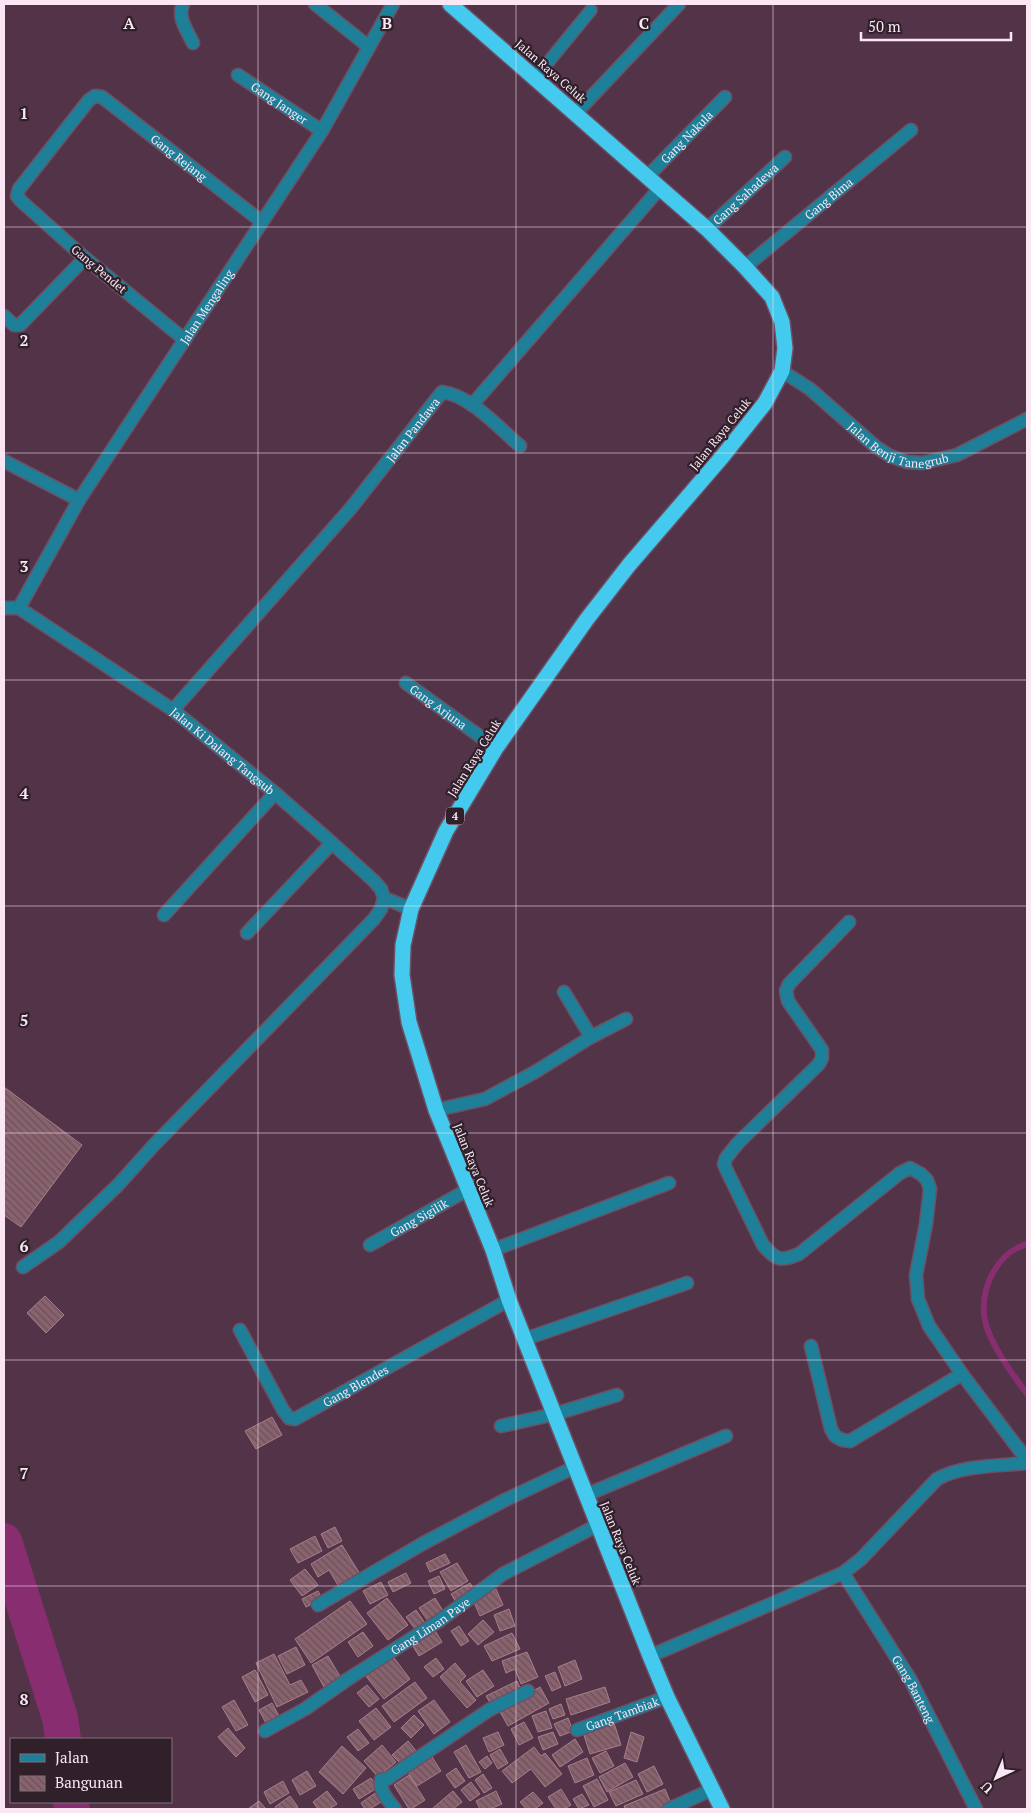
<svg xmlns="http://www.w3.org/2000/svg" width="1031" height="1813" font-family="'PT Serif',serif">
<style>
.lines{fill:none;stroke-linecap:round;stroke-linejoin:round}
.stream{stroke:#872d70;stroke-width:6}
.river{stroke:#872d70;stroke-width:36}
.building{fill:url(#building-back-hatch);stroke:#a97e8b}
.lane-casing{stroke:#6d5064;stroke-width:14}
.street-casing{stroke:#6d5064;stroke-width:15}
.highway-casing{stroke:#6d5064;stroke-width:18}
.lane{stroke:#1d7f98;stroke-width:11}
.street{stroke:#1d7f98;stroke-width:12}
.highway{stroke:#44caee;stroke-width:15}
.grid{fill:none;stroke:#fbe7f4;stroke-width:1;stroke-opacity:0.55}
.labels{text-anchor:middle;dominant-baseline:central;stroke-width:4.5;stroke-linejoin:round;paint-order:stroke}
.shield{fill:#2f202a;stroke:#beabb7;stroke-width:1}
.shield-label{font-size:11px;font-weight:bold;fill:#fbe7f4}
.street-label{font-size:12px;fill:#fbe7f4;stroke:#2f202a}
.grid-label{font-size:16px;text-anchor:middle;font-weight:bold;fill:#fbe7f4;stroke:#2f202a;stroke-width:4.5;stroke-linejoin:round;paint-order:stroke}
</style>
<defs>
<pattern id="building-back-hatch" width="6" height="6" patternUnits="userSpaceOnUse" patternTransform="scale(1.25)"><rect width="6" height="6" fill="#8a626e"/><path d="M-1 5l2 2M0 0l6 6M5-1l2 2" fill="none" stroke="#67525a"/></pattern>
</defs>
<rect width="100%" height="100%" fill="#523348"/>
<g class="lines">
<path class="stream" d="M1027,1244C996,1253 979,1290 985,1321C990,1344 1013,1375 1027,1394"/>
<path class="river" d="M4,1541L60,1718L63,1739
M71,1802L72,1809"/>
</g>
<path class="building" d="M4,1087L82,1145L21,1227L4,1215Z
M45,1296L64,1315L46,1333L27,1313Z
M272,1417L282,1435L256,1449L245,1431Z
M335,1527L342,1541L328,1548L321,1534Z
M315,1536L322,1551L298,1563L290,1549Z
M342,1545L360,1574L339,1587L329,1570L318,1577L311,1564Z
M445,1554L450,1563L430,1572L426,1563Z
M457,1563L468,1581L451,1591L440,1572Z
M305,1569L318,1585L302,1596L290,1580Z
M406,1573L411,1583L393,1592L388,1582Z
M439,1576L445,1589L434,1594L428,1581Z
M381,1582L388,1595L370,1604L363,1591Z
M470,1583L475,1591L456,1602L451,1594Z
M496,1589L503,1605L480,1616L473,1600Z
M318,1591L322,1599L306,1607L302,1599Z
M387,1598L408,1625L388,1640L367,1613Z
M435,1598L445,1614L430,1624L419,1608Z
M350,1601L367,1624L311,1663L295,1639Z
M509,1609L515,1626L500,1631L494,1615Z
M416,1610L425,1623L416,1630L406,1617Z
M483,1620L494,1632L478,1645L468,1634Z
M459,1626L469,1641L461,1646L451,1631Z
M434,1629L442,1642L419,1656L411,1643Z
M363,1632L373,1646L358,1657L348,1642Z
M512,1633L520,1649L492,1661L484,1646Z
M296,1647L305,1665L287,1674L278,1656Z
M527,1652L538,1677L521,1684L515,1669L506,1673L502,1661Z
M274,1654L290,1685L301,1680L308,1692L277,1707L256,1663Z
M391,1654L410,1679L384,1699L365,1675Z
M328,1656L341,1678L324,1687L312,1665Z
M436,1658L444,1669L433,1677L424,1667Z
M575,1660L582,1679L565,1686L558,1667Z
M455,1663L466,1676L460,1682L476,1700L467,1708L440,1677Z
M255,1670L268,1695L255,1702L242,1677Z
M483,1670L494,1686L477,1697L466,1681Z
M555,1672L561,1687L552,1691L545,1676Z
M517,1681L522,1692L492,1706L486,1696Z
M415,1682L427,1698L394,1722L382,1706Z
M367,1685L379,1699L369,1707L357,1693Z
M540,1687L549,1703L508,1726L499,1710Z
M605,1687L610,1702L571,1715L566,1699Z
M234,1700L248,1725L236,1731L222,1707Z
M434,1700L450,1722L434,1734L418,1711Z
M272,1703L280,1718L267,1725L259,1710Z
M561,1704L565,1715L553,1719L549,1709Z
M376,1708L391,1727L374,1740L359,1721Z
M546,1711L552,1728L538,1732L532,1716Z
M414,1715L424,1725L411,1738L401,1728Z
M568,1718L573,1731L560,1736L554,1724Z
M524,1722L533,1738L519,1745L511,1729Z
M614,1723L621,1745L590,1754L583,1732Z
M228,1728L245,1748L236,1757L218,1737Z
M358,1729L369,1743L358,1751L347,1737Z
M498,1732L504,1745L489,1752L483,1738Z
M553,1732L558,1744L543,1750L538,1737Z
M631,1732L644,1737L637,1762L624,1758Z
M575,1739L583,1752L560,1767L552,1755Z
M408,1741L417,1752L402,1765L392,1755Z
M382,1745L396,1762L378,1777L364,1761Z
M466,1745L481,1772L469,1778L454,1752Z
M342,1746L366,1768L343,1794L319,1772Z
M534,1747L541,1756L545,1753L562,1774L545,1787L531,1769L512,1783L502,1771Z
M500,1749L508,1763L498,1769L490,1755Z
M606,1751L614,1766L600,1773L592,1758Z
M430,1754L441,1771L417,1786L406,1769Z
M487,1756L492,1763L485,1769L479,1762Z
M587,1758L594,1775L575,1783L568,1766Z
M625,1763L633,1777L607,1792L599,1777Z
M654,1766L663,1784L647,1792L638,1774Z
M456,1768L465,1781L455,1788L446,1775Z
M307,1771L316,1786L300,1795L292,1780Z
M483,1774L492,1788L484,1793L475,1780Z
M409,1775L425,1800L411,1809H409L394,1785Z
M371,1778L377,1788L359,1799L353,1789Z
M597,1779L608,1800L594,1807L583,1786Z
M636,1780L643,1794L616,1806L609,1792Z
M283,1781L289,1793L270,1804L264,1792Z
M471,1782L480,1794L470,1801L461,1790Z
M561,1789L571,1805L564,1809H556L548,1797Z
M665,1789L672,1806L665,1809H625L624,1806Z
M327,1791L337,1804L329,1809H318L313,1802Z
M378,1791L384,1800L370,1809H365L361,1803Z
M453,1791L462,1802L453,1809H434L433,1808Z
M496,1791L502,1804L490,1809H480L476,1801Z
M533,1792L543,1803L535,1809H526L520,1802Z
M582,1794L589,1805L579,1809L573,1799Z
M290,1796L298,1807L295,1809H276L275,1807Z
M259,1801L266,1809H248Z"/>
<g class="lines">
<g class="lane-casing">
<path id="lane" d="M536,77L591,10"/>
</g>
<g class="street-casing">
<g id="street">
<path d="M183,4C177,18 187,30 193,43"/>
<path d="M315,4L369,47"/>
<path id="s1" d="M238,75L322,131"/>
<path d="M576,113L679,4"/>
<path id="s2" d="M648,176L725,97"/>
<path id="s3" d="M707,229L785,157"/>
<path id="s4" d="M745,267L911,130"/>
<path d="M4,316L14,325H20L85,258"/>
<path id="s5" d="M185,340L85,258L21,201L17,196L19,189L89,100L95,96L102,97L262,222"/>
<path id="s6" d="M782,371L810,389L876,447L890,456L907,462L922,463L957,455L1027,419"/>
<path d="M472,405L660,188"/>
<path d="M4,461L79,500"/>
<path d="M4,608H19"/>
<path id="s7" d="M19,608L79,500L322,131L393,4"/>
<path id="s8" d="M19,608L173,710L275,793L332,843L374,881L381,889L384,898L411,909"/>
<path id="s9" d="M406,683L496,748"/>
<path id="s10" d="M173,710L351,508L442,392C470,395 499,428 520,446"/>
<path d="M164,915L275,793"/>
<path d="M849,922L789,984L786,991L788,1001L822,1050V1058L819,1064L738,1143L726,1158L724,1164L726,1169L763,1245C776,1260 780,1262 799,1254L900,1173L910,1168L921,1174L927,1180L930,1189L926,1224L916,1275L918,1299L929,1326L962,1374L1027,1460"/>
<path d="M247,933L332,843"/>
<path d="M564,992L591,1037"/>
<path d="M436,1110L485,1099L535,1072L591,1037L626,1019"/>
<path id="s11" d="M370,1245L467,1190"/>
<path d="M493,1250L669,1183"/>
<path d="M23,1267L59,1242L119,1184L153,1146L374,919L381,909L384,898"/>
<path id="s12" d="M240,1330L283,1410L289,1418L295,1419L509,1300"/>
<path d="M525,1339L687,1283"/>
<path d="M811,1346L831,1429L835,1436L842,1440L850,1441L962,1374"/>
<path d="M501,1426L555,1414L617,1395"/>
<path d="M586,1495L726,1436"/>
<path id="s13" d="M843,1573L910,1679L976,1809"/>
<path d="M318,1605L422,1544L505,1500L575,1467"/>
<path d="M650,1656L843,1573L861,1559L937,1479C962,1465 999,1466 1027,1463"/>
<path id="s14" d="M577,1730L667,1697"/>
<path id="s15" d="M265,1731L305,1709L348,1679L439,1621L503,1574L598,1525"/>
<path d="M395,1809C389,1801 379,1791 381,1780L387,1779L489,1710L528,1691"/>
<path d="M669,1809L713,1789"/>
</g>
</g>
<g class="highway-casing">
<path id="highway" d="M450,4L660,188L707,229L745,267L772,297L782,322L785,348L782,371L765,403L722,457L629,565L587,619L496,748L446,831L411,909L403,945L402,975L409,1022L436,1110L493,1250L509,1300L650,1656L667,1697L722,1809"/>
</g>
<use href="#lane" class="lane"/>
<use href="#street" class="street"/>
<use href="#highway" class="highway"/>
</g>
<path class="grid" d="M258,4V1809M516,4V1809M773,4V1809M4,227H1027M4,453H1027M4,680H1027M4,906H1027M4,1133H1027M4,1360H1027M4,1586H1027"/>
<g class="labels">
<rect class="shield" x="446" y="807.5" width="18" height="17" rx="4"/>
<g class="shield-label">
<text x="455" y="816">4</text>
</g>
<g class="street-label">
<text transform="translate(551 71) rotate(41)">Jalan Raya Celuk</text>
<text stroke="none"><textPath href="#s1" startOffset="50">Gang Janger</textPath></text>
<text stroke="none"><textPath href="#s2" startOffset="55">Gang Nakula</textPath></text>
<text stroke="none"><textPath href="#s5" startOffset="454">Gang Rejang</textPath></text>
<text stroke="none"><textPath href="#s3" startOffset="52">Gang Sahadewa</textPath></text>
<text stroke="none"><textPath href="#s4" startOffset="108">Gang Bima</textPath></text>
<text transform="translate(99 269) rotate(40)">Gang Pendet</text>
<text stroke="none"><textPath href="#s7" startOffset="355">Jalan Mengaling</textPath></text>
<text stroke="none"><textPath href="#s10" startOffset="369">Jalan Pandawa</textPath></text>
<text transform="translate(720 434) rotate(-51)">Jalan Raya Celuk</text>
<text stroke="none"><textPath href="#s6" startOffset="142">Jalan Benji Tanegrub</textPath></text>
<text stroke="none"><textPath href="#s9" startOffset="40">Gang Arjuna</textPath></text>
<text stroke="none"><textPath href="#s8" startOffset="249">Jalan Ki Dalang Tangsub</textPath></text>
<text transform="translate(474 758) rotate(-58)">Jalan Raya Celuk</text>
<text transform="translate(474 1165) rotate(68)">Jalan Raya Celuk</text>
<text stroke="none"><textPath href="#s11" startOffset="56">Gang Sigilik</textPath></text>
<text stroke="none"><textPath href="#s12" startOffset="176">Gang Blendes</textPath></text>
<text transform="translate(621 1543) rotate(68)">Jalan Raya Celuk</text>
<text stroke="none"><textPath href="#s15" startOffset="196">Gang Liman Paye</textPath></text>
<text stroke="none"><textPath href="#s13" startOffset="136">Gang Banteng</textPath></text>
<text stroke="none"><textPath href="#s14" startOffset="48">Gang Tambiak</textPath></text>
</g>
</g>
<g class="grid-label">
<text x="129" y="29">A</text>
<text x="387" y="29">B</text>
<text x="644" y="29">C</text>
<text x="24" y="119">1</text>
<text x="24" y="346">2</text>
<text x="24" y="572">3</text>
<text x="24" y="799">4</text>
<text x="24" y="1026">5</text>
<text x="24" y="1252">6</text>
<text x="24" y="1479">7</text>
<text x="24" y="1705">8</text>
</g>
<rect width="1031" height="1813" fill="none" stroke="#fbe7f4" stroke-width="10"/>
<rect x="10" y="1738" width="162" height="65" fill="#2f202a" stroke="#81707b"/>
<rect x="20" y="1754" width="25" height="8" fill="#1d7f98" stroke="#81707b"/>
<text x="55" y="1763" font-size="15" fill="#fbe7f4">Jalan</text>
<rect x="20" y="1776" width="25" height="15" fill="url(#building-back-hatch)" stroke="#81707b"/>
<text x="55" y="1788" font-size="15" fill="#fbe7f4">Bangunan</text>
<g transform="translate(996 1778) rotate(224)" stroke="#2f202a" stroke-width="4" paint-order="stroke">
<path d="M0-4L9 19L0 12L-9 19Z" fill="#fbe7f4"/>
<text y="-8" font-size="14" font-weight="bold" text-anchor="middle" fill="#fbe7f4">U</text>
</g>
<path d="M861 32v8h150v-8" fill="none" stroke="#fbe7f4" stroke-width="2.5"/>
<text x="868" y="32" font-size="15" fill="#fbe7f4" stroke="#2f202a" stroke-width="4" paint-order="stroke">50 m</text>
</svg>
